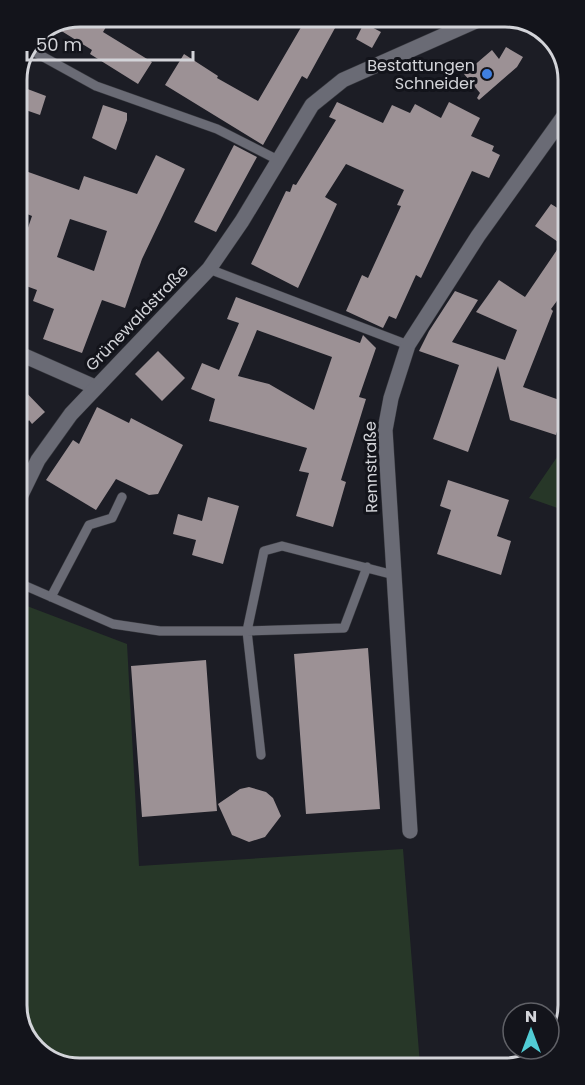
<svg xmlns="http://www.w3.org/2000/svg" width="585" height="1085" font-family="Poppins,sans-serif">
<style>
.green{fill:#273728}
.building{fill:#9c9195;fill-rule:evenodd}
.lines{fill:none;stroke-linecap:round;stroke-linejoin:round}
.service-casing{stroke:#38393f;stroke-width:10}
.minor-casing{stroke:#38393f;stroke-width:16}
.tertiary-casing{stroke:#38393f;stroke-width:16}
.service{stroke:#6a6b75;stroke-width:9}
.minor{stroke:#6a6b75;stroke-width:15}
.tertiary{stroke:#6a6b75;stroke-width:15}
.shop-dot{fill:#3f7fe0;stroke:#13141b;stroke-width:2}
.labels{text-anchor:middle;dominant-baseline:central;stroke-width:6;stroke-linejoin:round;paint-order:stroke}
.poi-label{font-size:16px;fill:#d3d4d9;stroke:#13141b;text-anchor:end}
.street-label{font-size:16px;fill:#d3d4d9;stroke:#13141b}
.rim{fill:none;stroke:#d3d4d9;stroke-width:3}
</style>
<rect width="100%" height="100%" fill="#1c1d25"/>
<path class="green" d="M566,444V511L529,498Z
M19,603L127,644L139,866L403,849L420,1065L76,1068L44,1058L21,1030Z"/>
<path class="building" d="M80,16L112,17L103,32L152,62L138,84L90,54L92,50L55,27Z
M307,17H315L335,28L307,79L302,76L263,145L165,85L184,54L218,76L217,78L258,101Z
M364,23L381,32L372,48L356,39Z
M506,47L523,57L517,67L479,100L477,98L480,93L464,74L492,50L499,59Z
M17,85L46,96L40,115L17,107Z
M337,102L383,123L392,105L410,113L415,104L441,118L449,102L480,118L471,136L494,146L492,151L500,155L489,178L472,171L421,278L416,275L396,319L389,316L383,328L346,311L362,275L368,278L401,206L397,205L404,190L346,164L325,197L337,204L298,288L251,264L286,191L290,192L293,184L296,185L336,120L329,117Z
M103,105L127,113V120L116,150L92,138Z
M234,145L257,157L216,232L194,222Z
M156,155L185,169L142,259L125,308L102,300L82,353L43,339L54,309L33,301L37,290L18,283V257L32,216L17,210V168L79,190L84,176L137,194ZM70,219L107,231L94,271L57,257Z
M551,204L564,212L565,274L558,284L565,290L551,309L553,311L523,387L565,402L556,435L510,420L498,366L468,452L433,439L459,365L419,351L429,331L455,291L478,300L452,342L505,360L517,330L476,312L499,280L525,297L561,244L535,226Z
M236,297L360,343L363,335L376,348L359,397L366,399L341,480L346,482L333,527L296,516L309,473L299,471L307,448L209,421L215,399L191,389L202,363L219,370L239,323L227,319ZM257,330L332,357L314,410L269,384L238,376Z
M158,351L185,378L162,401L135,374Z
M18,384L45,412L32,424L29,420L18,435Z
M97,407L129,423L131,418L183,445L158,494L149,495L116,479L96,510L46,480L73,440L79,444Z
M448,480L509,500L497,536L511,541L501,575L437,554L451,510L440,506Z
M208,497L239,506L223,564L192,555L196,540L173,534L178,514L202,521Z
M368,648L380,809L306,814L294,654Z
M206,660L217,811L142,817L131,666Z
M249,787L266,792L273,798L281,816L265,837L249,842L232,835L218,804L240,789Z"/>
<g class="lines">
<g class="service-casing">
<path id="service" d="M29,49L96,86L217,129L278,160
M209,269L408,345
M367,567L344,628L247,631L264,551L282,546L394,575
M19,583L113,624L160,631H247L261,755
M51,597L89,525L112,518L122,497"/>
</g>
<g class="minor-casing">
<path id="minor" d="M18,353L95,387
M410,831L385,430L391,398L408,345L478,236L564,116"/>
</g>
<g class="tertiary-casing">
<path id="tertiary" d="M19,499L38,460L71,414L209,269L242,221L312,105L343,80L485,17"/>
</g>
<use href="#service" class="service"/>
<use href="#minor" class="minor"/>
<use href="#tertiary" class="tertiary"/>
</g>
<circle class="shop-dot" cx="487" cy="74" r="6"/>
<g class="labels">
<g class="poi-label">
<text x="475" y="65">Bestattungen<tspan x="475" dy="18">Schneider</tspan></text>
</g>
<g class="street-label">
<text transform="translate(137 318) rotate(-46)">Grünewaldstraße</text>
<text transform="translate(371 467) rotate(-91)">Rennstraße</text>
</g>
</g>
<path d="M0 0H585V1085H0ZM80 27H505A53 53 0 0 1 558 80V1005A53 53 0 0 1 505 1058H80A53 53 0 0 1 27 1005V80A53 53 0 0 1 80 27Z" fill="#13141b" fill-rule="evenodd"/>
<path class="rim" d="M80 27H505A53 53 0 0 1 558 80V1005A53 53 0 0 1 505 1058H80A53 53 0 0 1 27 1005V80A53 53 0 0 1 80 27Z"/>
<g transform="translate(531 1031)"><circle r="28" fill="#13141b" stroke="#606167" stroke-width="1.5"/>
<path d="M0-4.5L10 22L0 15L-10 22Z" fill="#51ccd5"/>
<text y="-9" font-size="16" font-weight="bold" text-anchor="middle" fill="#d3d4d9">N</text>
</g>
<path d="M27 51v9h166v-9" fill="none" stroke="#d3d4d9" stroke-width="3"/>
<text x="36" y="51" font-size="18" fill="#d3d4d9" stroke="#13141b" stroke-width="4.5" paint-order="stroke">50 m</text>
</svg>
